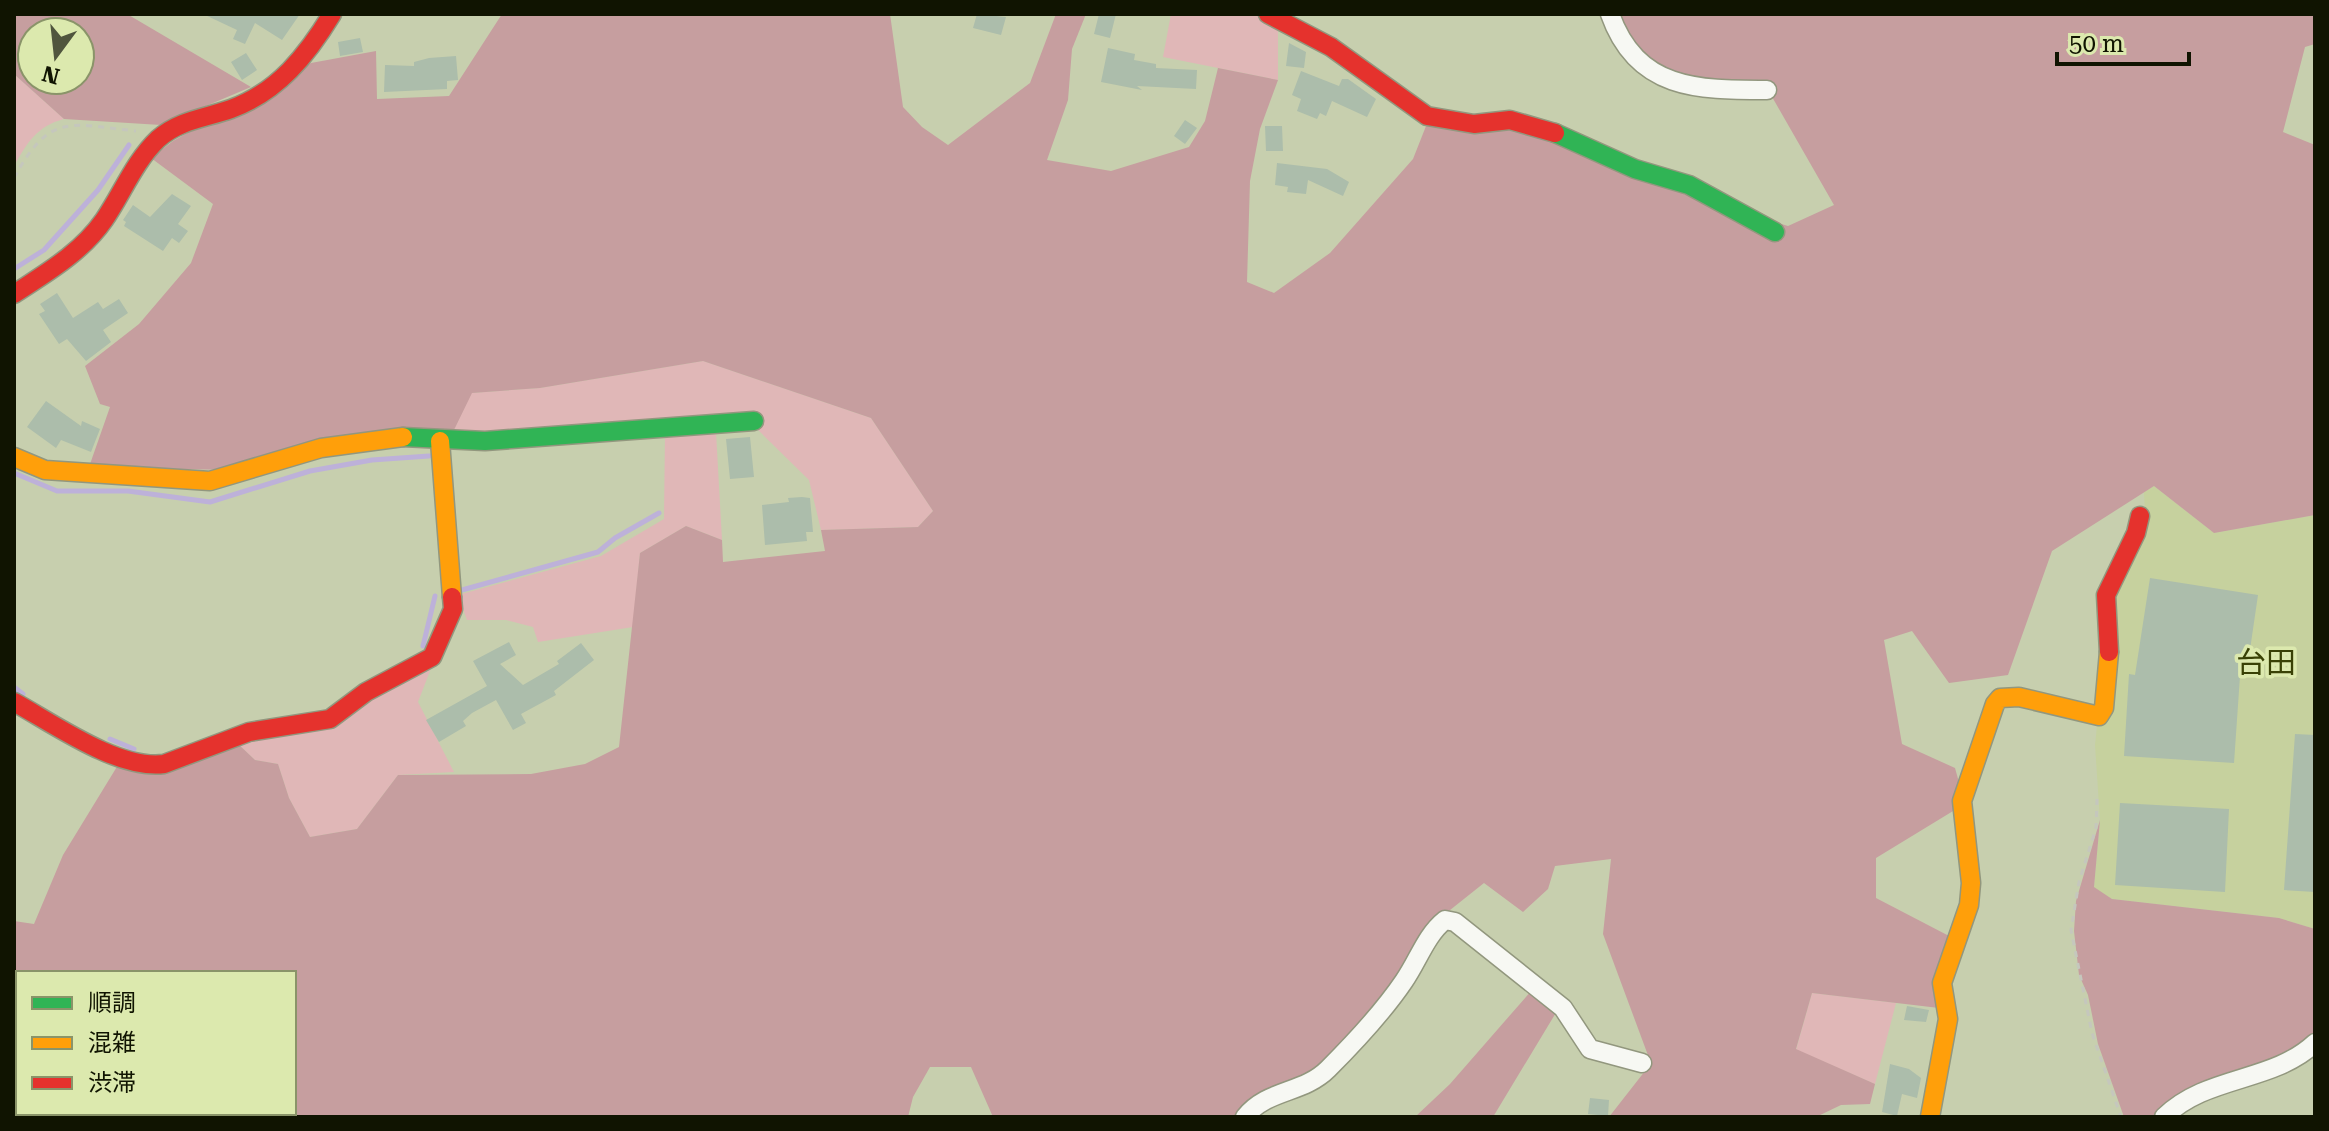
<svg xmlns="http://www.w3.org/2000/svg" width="2329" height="1131" font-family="'Roboto Serif','Noto Sans JP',serif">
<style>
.built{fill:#c6d19e}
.green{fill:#e0b7b7}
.forest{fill:#c69e9f;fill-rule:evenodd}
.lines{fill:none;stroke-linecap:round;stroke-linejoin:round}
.stream{stroke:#bdb1d9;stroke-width:5}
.building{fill:#acbdab}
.street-casing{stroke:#92977e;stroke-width:21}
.fast-casing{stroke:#92977e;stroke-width:21}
.slow-casing{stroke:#92977e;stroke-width:21}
.jam-casing{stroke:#92977e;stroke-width:21}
.path{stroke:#c5c7bd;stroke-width:3;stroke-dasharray:6 6;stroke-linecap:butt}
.street{stroke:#f7f8f3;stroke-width:18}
.fast{stroke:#30b455;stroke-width:18}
.slow{stroke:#ff9f0a;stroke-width:18}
.jam{stroke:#e5322d;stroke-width:18}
.labels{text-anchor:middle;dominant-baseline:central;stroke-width:7;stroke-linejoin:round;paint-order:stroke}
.quarter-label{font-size:30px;fill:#394105;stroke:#dce9ae}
</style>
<rect width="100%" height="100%" fill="#c7cfae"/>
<path class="built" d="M2154,486L2214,533L2315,515V929L2279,918L2112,899L2094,888L2100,820L2095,745L2111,595L2145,512L2144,492Z"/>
<path class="green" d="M1171,14H1254L1278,25V80L1163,57Z
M14,74L64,119C37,126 27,143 14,166Z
M703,361L871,418L933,511L918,527L821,530L809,480L757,429L452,434L471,393L540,388Z
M716,432L722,540L686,526L640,553L633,627L538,642L533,627L506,620H467L458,595L601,556L664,519L665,434Z
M435,658L418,702L454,772L398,775L357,829L310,837L289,798L278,764L255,760L235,741L306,731Z
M1812,993L1896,1003L1875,1084L1796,1050Z"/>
<path class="forest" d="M14,14H127L251,87L161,125L64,119L14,74ZM32,32H80V80H32Z
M502,14H890L903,107L922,127L948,145L1030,83L1056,14H1086L1072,49L1068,100L1047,160L1111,171L1189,147L1205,121L1218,68L1278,80L1260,129L1250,181L1247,282L1274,293L1330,253L1413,159L1428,121L1526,131L1689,196L1788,226L1834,205L1771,95C1725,88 1664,85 1631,48C1623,39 1619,25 1614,14H2315V44L2305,47L2283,132L2315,145V515L2214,533L2154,486L2052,551L2008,675L1949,683L1912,631L1884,640L1902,744L1955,768L1960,786L1958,808L1876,858V898L1951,937L1939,1008L1812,993L1796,1049L1875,1084L1870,1104L1841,1105L1816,1117H1609L1645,1071L1649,1058L1603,934L1611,859L1555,866L1548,889L1523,912L1484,883L1435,922L1397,986L1322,1068L1242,1117H993L971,1067H930L913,1097L908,1117H14V921L34,924L63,855L118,765L235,741L255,760L278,764L289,798L310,837L357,829L398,775L531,774L585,764L619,747L640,553L686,526L722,540L723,562L825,551L821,530L918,527L933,511L871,418L703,361L540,388L472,393L452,434L228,470L89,467L110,407L100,404L85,366L139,324L191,263L213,204L151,158L173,141L311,63L376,51L377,99L449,96ZM18,973H294V1113H18Z
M2100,820L2094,887L2112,899L2279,918L2315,929V1038L2158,1117H2124L2098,1044L2088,995L2079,975L2074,931L2076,901Z
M1532,990L1557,1011L1493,1117H1415L1450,1084Z"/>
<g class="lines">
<path class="stream" d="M14,269L44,250L98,190L129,145
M14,473L57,491H128L210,502L310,471L372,460L429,456
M462,590L598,552L615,538L659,513
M423,646L435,596
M14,687L23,694
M110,739L134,749"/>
</g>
<path class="building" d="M203,14H300L282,40L255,23L245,44L233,39L237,30Z
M977,14L1006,17L1001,35L973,28Z
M1099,14H1116L1110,38L1094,34Z
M360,38L363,52L340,56L338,42Z
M1289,43L1306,52L1304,68L1286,66Z
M1108,48L1135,54L1134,60L1156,64V68L1197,70L1196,89L1137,86L1142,90L1101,82Z
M246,53L257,70L242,80L231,62Z
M456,56L458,80L447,81V89L384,92L385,65L414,66V62L429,58Z
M1301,71L1339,86L1342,79H1348L1376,99L1367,117L1332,101L1326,116L1320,113L1317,119L1297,111L1301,99L1292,95Z
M1185,120L1197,128L1185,144L1174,136Z
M1265,126H1282L1283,151H1266Z
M1277,163L1327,169L1349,182L1343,196L1308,180L1306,194L1287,192L1288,187L1275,185Z
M172,194L191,206L178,224L188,231L179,243L172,238L163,251L124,226L126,222L123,220L133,205L150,217Z
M57,293L73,318L98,302L103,309L119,299L128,313L103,330L111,342L86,361L67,339L59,344L39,314L45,311L40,304Z
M46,401L81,426L82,421L100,429L91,452L61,440L56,448L27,427Z
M750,437L754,477L730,479L726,439Z
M802,497L810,498L813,532H806L807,541L765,545L762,505L789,502L788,498Z
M2150,578L2258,595L2246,677L2240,676L2234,763L2124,756L2129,674L2135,675Z
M509,642L516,655L500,664L523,685L559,664L557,661L581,643L594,660L554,691L556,695L521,714L526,723L513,730L496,700L472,713L463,721L466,726L439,742L426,720L487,686L473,661Z
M2295,734L2315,735V892L2284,890Z
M2120,803L2229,809L2225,892L2115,885Z
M1907,1006L1929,1010L1926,1022L1904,1020Z
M1890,1064L1909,1069L1921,1078L1917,1098L1902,1094L1897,1116L1882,1112Z
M1590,1098L1609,1100L1608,1116L1588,1114Z"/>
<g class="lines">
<g class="street-casing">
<path id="street" d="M1610,14C1637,90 1697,90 1767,90
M1245,1117C1267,1089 1303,1094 1328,1069C1355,1042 1383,1012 1404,981C1418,961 1426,935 1445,920L1455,922L1563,1008L1590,1049L1642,1063
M2164,1117C2207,1075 2272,1083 2315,1043"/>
</g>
<g class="fast-casing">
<path id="fast" d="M1555,133L1635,169L1689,185L1775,232
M403,437L485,441L754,421"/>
</g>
<g class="slow-casing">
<path id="slow" d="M440,441L452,597
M14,457L45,470L210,481L321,448L403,437
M1930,1117L1948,1019L1942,983L1969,905L1971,883L1962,801L1995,704L2000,698L2019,697L2099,716L2104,708L2109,652"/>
</g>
<g class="jam-casing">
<path id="jam" d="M1268,14L1331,47L1427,116L1474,124L1510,120L1555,133
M14,294C46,273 81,253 104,220C122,194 134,162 158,139C179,120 206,118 231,109C278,92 307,55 332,14
M2109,652L2106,595L2136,533L2140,516
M14,702C54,724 118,770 164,764L249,732L330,719L366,692L432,657L453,609L452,597"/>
</g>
<path class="path" d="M14,178C50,112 69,124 136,131
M2097,799L2096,828L2079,882L2071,930L2092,1033L2121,1117"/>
<use href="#street" class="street"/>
<use href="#fast" class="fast"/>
<use href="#slow" class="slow"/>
<use href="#jam" class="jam"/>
</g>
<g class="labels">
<g class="quarter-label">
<text x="2266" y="662">台田</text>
</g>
</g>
<rect width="2329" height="1131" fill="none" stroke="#101401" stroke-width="32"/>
<rect x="16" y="971" width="280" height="144" fill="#dce9ae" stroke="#8a9469" stroke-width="2"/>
<rect x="32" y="997" width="40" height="12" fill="#30b455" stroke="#8a9469" stroke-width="2"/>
<text x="88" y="1011" font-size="24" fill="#101401">順調</text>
<rect x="32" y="1037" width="40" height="12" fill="#ff9f0a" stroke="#8a9469" stroke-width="2"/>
<text x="88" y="1051" font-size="24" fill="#101401">混雑</text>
<rect x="32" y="1077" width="40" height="12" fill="#e5322d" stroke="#8a9469" stroke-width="2"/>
<text x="88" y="1091" font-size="24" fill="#101401">渋滞</text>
<g transform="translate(56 56) rotate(195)"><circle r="38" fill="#dce9ae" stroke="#8a9469" stroke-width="2"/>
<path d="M0-6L14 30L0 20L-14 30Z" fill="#50553e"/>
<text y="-12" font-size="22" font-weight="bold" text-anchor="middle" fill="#101401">N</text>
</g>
<path d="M2057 52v12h132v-12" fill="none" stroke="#101401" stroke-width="4"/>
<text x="2069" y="52" font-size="24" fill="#101401" stroke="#dce9ae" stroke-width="6" paint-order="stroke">50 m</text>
</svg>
